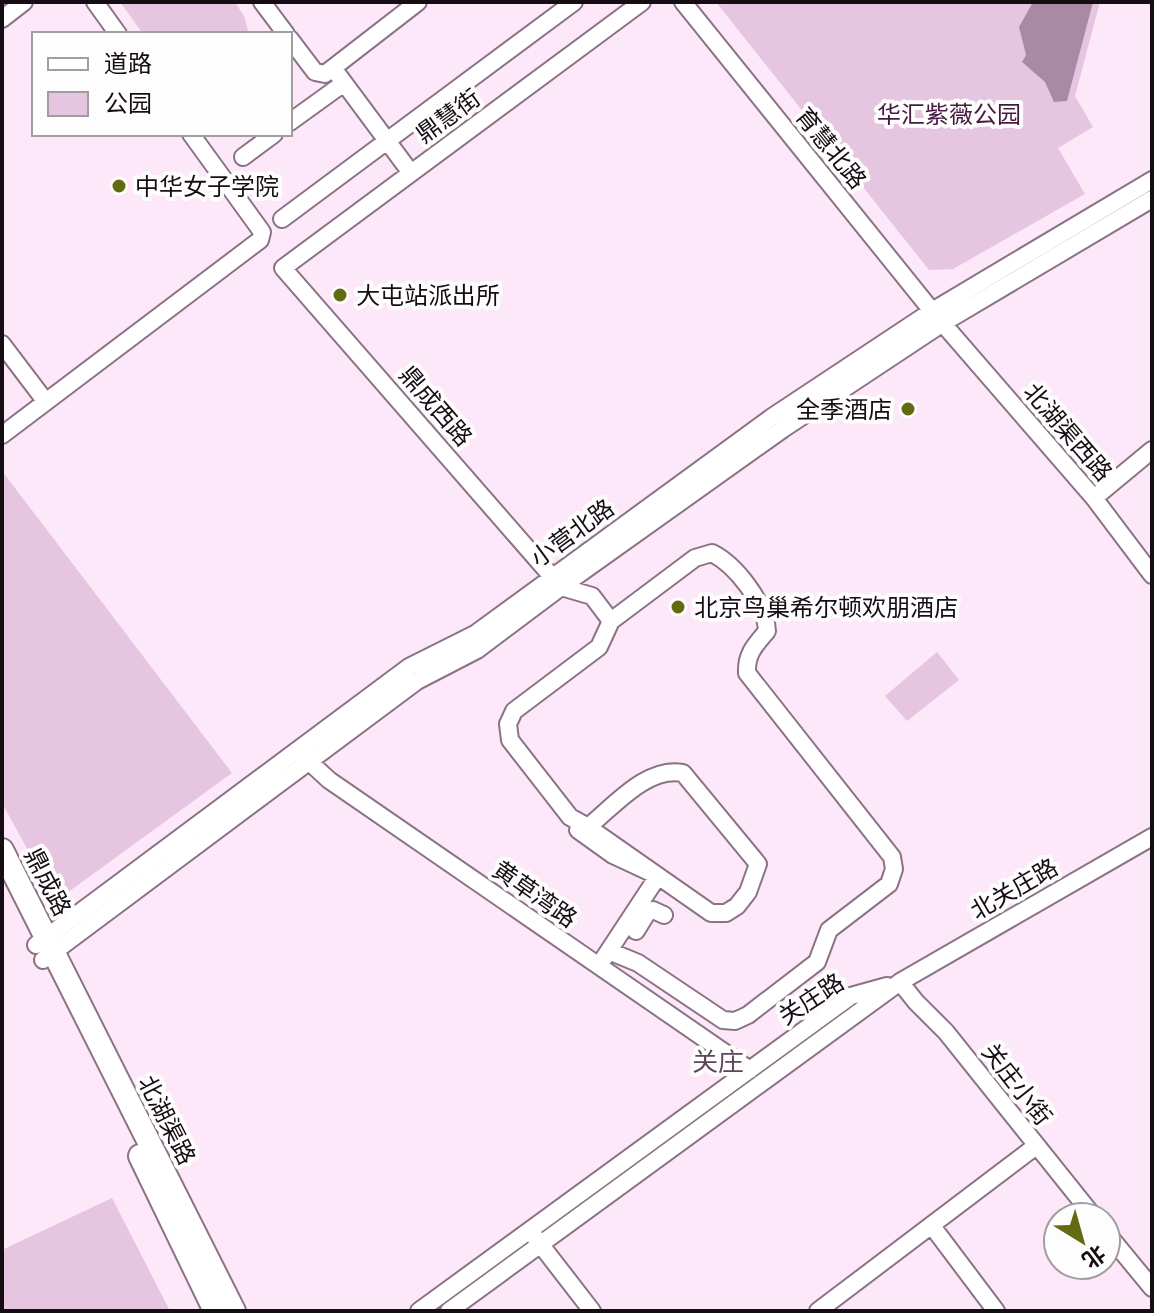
<svg xmlns="http://www.w3.org/2000/svg" width="1154" height="1313" font-family="Jost,'Noto Sans SC',sans-serif">
<style>
.green{fill:#e6c5e0}
.water{fill:#aa89a4}
.lines{fill:none;stroke-linecap:round;stroke-linejoin:round}
.minor-casing{stroke:#8a7386;stroke-width:20}
.major-casing{stroke:#8a7386;stroke-width:26}
.minor{stroke:#fff;stroke-width:16}
.major{stroke:#fff;stroke-width:22}
.poi-dot{fill:#626b12;stroke:#fdfdfd;stroke-width:3}
.labels{text-anchor:middle;dominant-baseline:central;stroke-width:8;stroke-linejoin:round;paint-order:stroke}
.park-label{font-size:24px;fill:#451a40;stroke:#fdfdfd}
.street-label{font-size:24px;fill:#160d14;stroke:#fdfdfd}
.poi-label{font-size:24px;fill:#160d14;stroke:#fdfdfd;text-anchor:start}
.neighbourhood-label{font-size:26px;fill:#5c4758;stroke:#fdfdfd}
</style>
<rect width="100%" height="100%" fill="#fde8f9"/>
<path class="green" d="M120,2H235L244,16L249,34H143Z
M716,2H1100L1075,96L1093,127L1058,148L1085,194L953,269L929,270Z
M2,471L232,773L56,901L2,803Z
M937,652L959,680L907,721L885,696Z
M112,1198L170,1311H2V1250Z"/>
<path class="water" d="M1033,2H1093L1067,101L1054,102L1045,82L1022,62L1026,55L1019,27Z"/>
<g class="lines">
<g class="minor-casing">
<path id="minor" d="M95,2L118,34
M262,2L286,34
M683,2L932,311L1094,498L1152,575
M2,19L24,2
M290,39L315,72L325,74L418,2
M333,68L411,173
M290,122L344,83
M243,157L274,134
M282,219L574,2
M2,344L46,402
M2,435L260,240L262,232L191,134
M1094,498L1152,450
M611,621L592,596L561,587L283,268L642,2
M303,756L329,780L750,1070
M588,827L570,817L510,740L508,724L514,711L599,647L611,621L695,558L712,553C736,565 766,604 767,631C755,645 746,654 747,673L892,857L894,869L889,884L829,930L817,962L748,1015L735,1021L723,1020L638,963L609,951
M578,830L613,855L658,876L711,913H726L737,906L748,892L758,864L683,773C647,766 614,806 588,827L658,876
M636,931L647,913L653,910L664,915
M36,945L409,667L475,634L772,417L932,311L1152,180
M604,958L658,876
M43,960L417,681L477,650L561,587L783,429L943,323L1152,199
M900,982L916,1002L946,1032L1094,1217
M932,1226L996,1311
M1106,1232L1152,1288
M534,1236L592,1311
M419,1311L851,996L887,986
M449,1311L900,982L1152,837
M818,1311L1036,1146"/>
</g>
<g class="major-casing">
<path id="major" d="M2,850L234,1311
M140,1156L215,1311"/>
</g>
<use href="#minor" class="minor"/>
<use href="#major" class="major"/>
</g>
<g class="poi-dot">
<circle cx="119" cy="186" r="8"/>
<circle cx="340" cy="295" r="8"/>
<circle cx="908" cy="409" r="8"/>
<circle cx="678" cy="607" r="8"/>
</g>
<g class="labels">
<g class="park-label">
<text x="949" y="114">华汇紫薇公园</text>
</g>
<g class="street-label">
<text transform="translate(448 116) rotate(-36)">鼎慧街</text>
<text transform="translate(831 148) rotate(51)">育慧北路</text>
<text transform="translate(436 406) rotate(49)">鼎成西路</text>
<text transform="translate(1068 432) rotate(49)">北湖渠西路</text>
<text transform="translate(572 533) rotate(-36)">小营北路</text>
<text transform="translate(48 882) rotate(63)">鼎成路</text>
<text transform="translate(1014 889) rotate(-30)">北关庄路</text>
<text transform="translate(535 894) rotate(35)">黄草湾路</text>
<text transform="translate(811 999) rotate(-33)">关庄路</text>
<text transform="translate(1017 1084) rotate(52)">关庄小街</text>
<text transform="translate(167 1120) rotate(63)">北湖渠路</text>
</g>
<g class="poi-label">
<text x="135" y="186">中华女子学院</text>
<text x="356" y="295">大屯站派出所</text>
<text x="892" y="409" text-anchor="end">全季酒店</text>
<text x="694" y="607">北京鸟巢希尔顿欢朋酒店</text>
</g>
<g class="neighbourhood-label">
<text x="718" y="1062">关庄</text>
</g>
</g>
<rect width="1154" height="1313" fill="none" stroke="#160d14" stroke-width="8"/>
<rect x="32" y="32" width="260" height="104" fill="#fdfdfd" stroke="#a19da0" stroke-width="2"/>
<rect x="48" y="58" width="40" height="12" fill="#ffffff" stroke="#a19da0" stroke-width="2"/>
<text x="104" y="72" font-size="24" fill="#160d14">道路</text>
<rect x="48" y="92" width="40" height="24" fill="#e6c5e0" stroke="#a19da0" stroke-width="2"/>
<text x="104" y="112" font-size="24" fill="#160d14">公园</text>
<g transform="translate(1082 1241) rotate(143)"><circle r="38" fill="#fdfdfd" stroke="#a19da0" stroke-width="2"/>
<path d="M0-6L14 30L0 20L-14 30Z" fill="#626b12"/>
<text y="-12" font-size="22" font-weight="bold" text-anchor="middle" fill="#160d14">北</text>
</g>
</svg>
